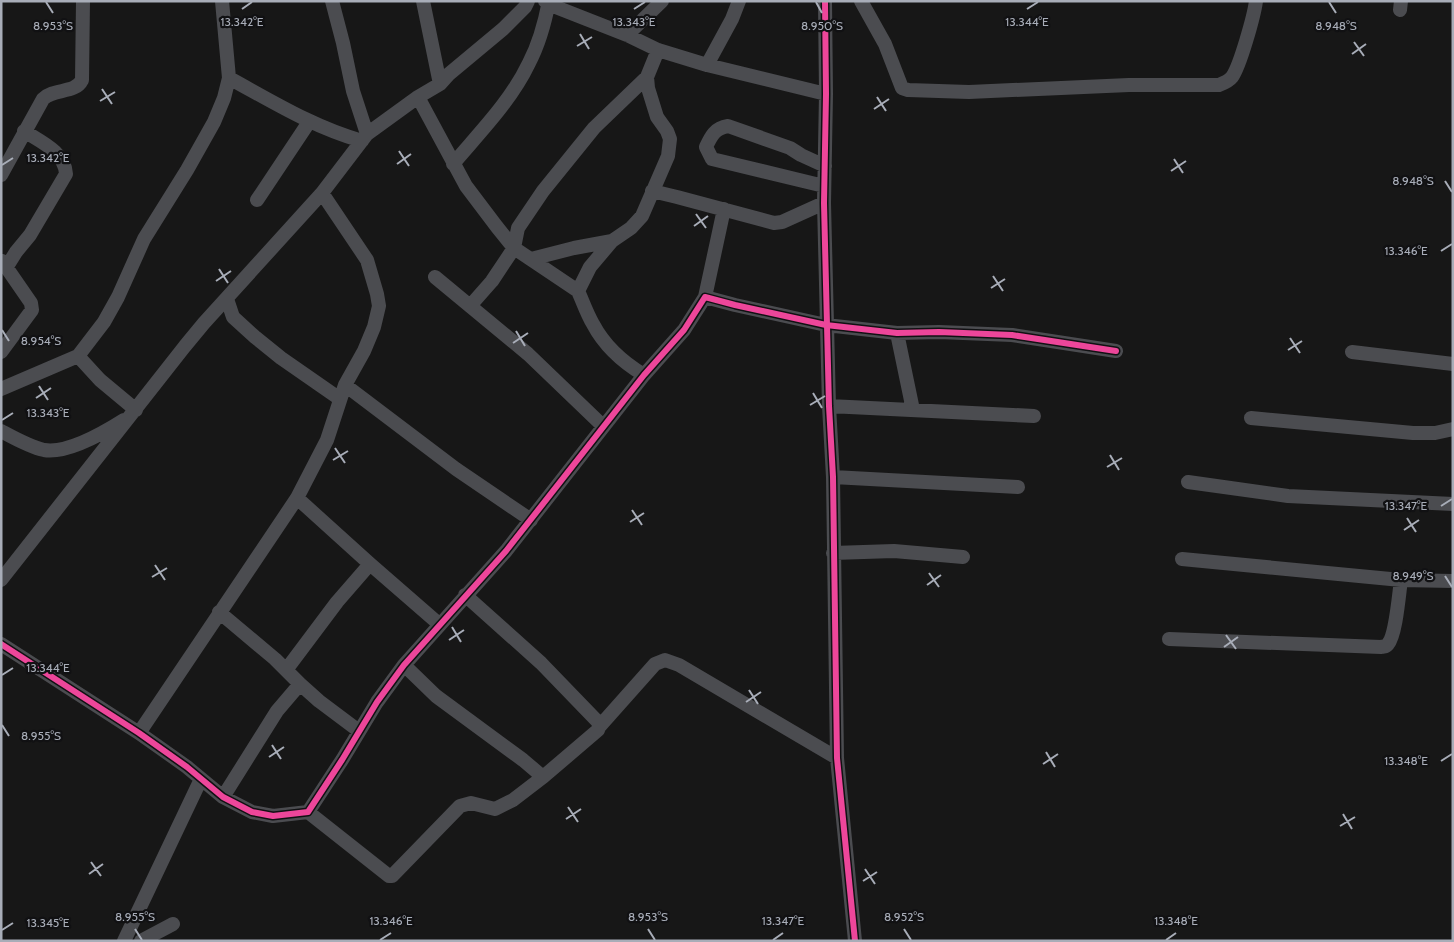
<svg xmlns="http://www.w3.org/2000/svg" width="1454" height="942" font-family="Cabin,sans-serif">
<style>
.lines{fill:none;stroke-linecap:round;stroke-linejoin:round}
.street{stroke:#4b4c50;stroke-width:14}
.cycleway-casing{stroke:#111113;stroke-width:9}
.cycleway{stroke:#ed469a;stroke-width:6}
.ticks{fill:none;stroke:#a8adb8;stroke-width:2}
.ticks-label{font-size:12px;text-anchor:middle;fill:#a8adb8;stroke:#111113;stroke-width:4.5;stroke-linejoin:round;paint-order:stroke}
</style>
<rect width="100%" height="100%" fill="#171717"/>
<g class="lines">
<path class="street" d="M332,1L343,43L353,91L367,134
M423,1L440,84
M545,1L548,4L627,35L658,50L707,65L826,94
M825,1L826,94L824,203L829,406L833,477L837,758L855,941
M861,1L885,44L902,88L908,90L969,92L1129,85H1219C1224,83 1229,81 1232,77C1240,66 1254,16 1256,1
M1400,10L1401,1
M627,35L662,1
M707,65L732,19L739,1
M229,78C273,102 313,127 362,141
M418,97L466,186L497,227L514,248L578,291
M453,164C480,132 511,101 529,63C539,44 545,22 549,1
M1,175L43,99C54,88 75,94 82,80L83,1
M824,186L712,159L706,147C711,136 715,128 728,126L790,148L801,155L825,166
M652,191L677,197L774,223L782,222L824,203
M257,200L309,122
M531,259L574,248L612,241
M6,268L16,252L30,235L66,174C65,152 41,142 24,131
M435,277L528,354L603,426
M705,297L724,209
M227,299L233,317L255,337L281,358L340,399
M470,306L492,281L514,248L518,228L543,191L594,128L647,77L658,50
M897,333L913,410
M1,352L32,310L31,303L2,261
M1352,352L1453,364
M78,356L100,380L136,410
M644,375C624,363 604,345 593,324C587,314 583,302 578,291L590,267L612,241L631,228L642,216L668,156L670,139L667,131L657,117L648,88L647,77
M345,385L456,469L531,520
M1,389L78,356L104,322L118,297L144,239L187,170L214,122L224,98L229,78L222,1
M829,406L1034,416
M1251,418L1413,433H1435L1453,429
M1,431C14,438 30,447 44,450C68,454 105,432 124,420
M833,477L1018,487
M1188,482L1288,496L1453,504
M297,498L370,564L439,624
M833,553L894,551L963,557
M1182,559L1401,580L1453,581
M1,580L185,346L204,323L322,193L367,134L418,97L440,84L449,74L503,29L525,7L528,1
M465,595L541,663L598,722L599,727
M219,612L275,659L300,684L319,701L359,731
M1169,639L1381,647C1385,646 1386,647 1388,644C1396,635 1399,593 1401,580
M1,644L139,733L187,767L223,797L252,812L273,816L308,812L342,760L377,702L404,665L506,551L644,375L684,330L705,297L735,305L826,325L897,333L939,332L1012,335L1116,351
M404,665L436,696L523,760L543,777
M286,670L337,602L370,564
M139,733L297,498L327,440L345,385L364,351L374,327L379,306L377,294L367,260L322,193
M223,797L277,711L300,684
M308,812L389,876H392L460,806L471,803L495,809L513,800L543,777L598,730L599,727L655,664L665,660L679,665L837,758
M124,941L201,779
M141,941L173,924"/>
<g class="cycleway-casing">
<path id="cycleway" d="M825,1L826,94L824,203L829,406L833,477L837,758L855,941
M1,644L139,733L187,767L223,797L252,812L273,816L308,812L342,760L377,702L404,665L506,551L644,375L684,330L705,297L735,305L826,325L897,333L939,332L1012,335L1116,351"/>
</g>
<use href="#cycleway" class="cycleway"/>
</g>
<path class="ticks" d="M46,2L53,13M816,2L822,13M1329,2L1336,13M242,9L252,2M634,9L645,2M1027,9L1038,2M580,34L589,49M1354,42L1364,56M577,46L592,37M1352,54L1366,44M102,89L112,104M877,97L886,111M100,101L115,92M874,109L889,99M399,151L409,166M1174,159L1183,173M397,164L411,154M2,165L13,158M1171,171L1186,161M1445,181L1452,192M696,214L706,228M694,226L708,216M1441,251L1452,244M219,269L228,283M993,276L1003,291M216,281L231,271M991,288L1005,279M2,330L9,341M516,331L525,346M1290,338L1300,353M513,343L528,333M1288,350L1302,341M39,386L48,400M813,393L822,408M36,398L51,388M810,405L825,396M2,420L13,413M335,448L345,463M1110,455L1119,470M333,460L348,451M1107,467L1122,458M1441,506L1452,499M632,510L642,525M1407,518L1416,532M630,522L644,513M1404,530L1419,520M155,565L165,580M929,573L939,587M1445,576L1452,587M152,577L167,568M927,585L941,575M452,627L461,642M1226,635L1236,649M449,640L464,630M1224,647L1238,637M2,675L13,668M749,690L758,704M746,702L761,692M2,725L9,736M272,745L281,759M1046,752L1055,767M269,757L284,747M1441,761L1452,754M1043,764L1058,754M568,807L578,822M1343,814L1352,829M566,819L581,809M1340,826L1355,817M91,862L101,876M865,869L875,884M89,874L103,864M863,881L877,872M135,929L142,940M648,929L655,940M904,929L911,940M2,930L13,923M380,940L391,933M773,940L783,933M1166,940L1176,933"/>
<g class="ticks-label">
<text x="242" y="26">13.342°E</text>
<text x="634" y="26">13.343°E</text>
<text x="1027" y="26">13.344°E</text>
<text x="53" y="30">8.953°S</text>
<text x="1336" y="30">8.948°S</text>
<text x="822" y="30">8.950°S</text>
<text x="48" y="162">13.342°E</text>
<text x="1413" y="185">8.948°S</text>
<text x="1406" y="255">13.346°E</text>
<text x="41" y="345">8.954°S</text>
<text x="48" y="417">13.343°E</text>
<text x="1406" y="510">13.347°E</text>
<text x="1413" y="580">8.949°S</text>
<text x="48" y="672">13.344°E</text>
<text x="41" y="740">8.955°S</text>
<text x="1406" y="765">13.348°E</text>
<text x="135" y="921">8.955°S</text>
<text x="648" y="921">8.953°S</text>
<text x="904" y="921">8.952°S</text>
<text x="391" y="925">13.346°E</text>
<text x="783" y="925">13.347°E</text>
<text x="1176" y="925">13.348°E</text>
<text x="48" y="927">13.345°E</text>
</g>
<rect width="1454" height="942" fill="none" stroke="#a8adb8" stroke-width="5"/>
</svg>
